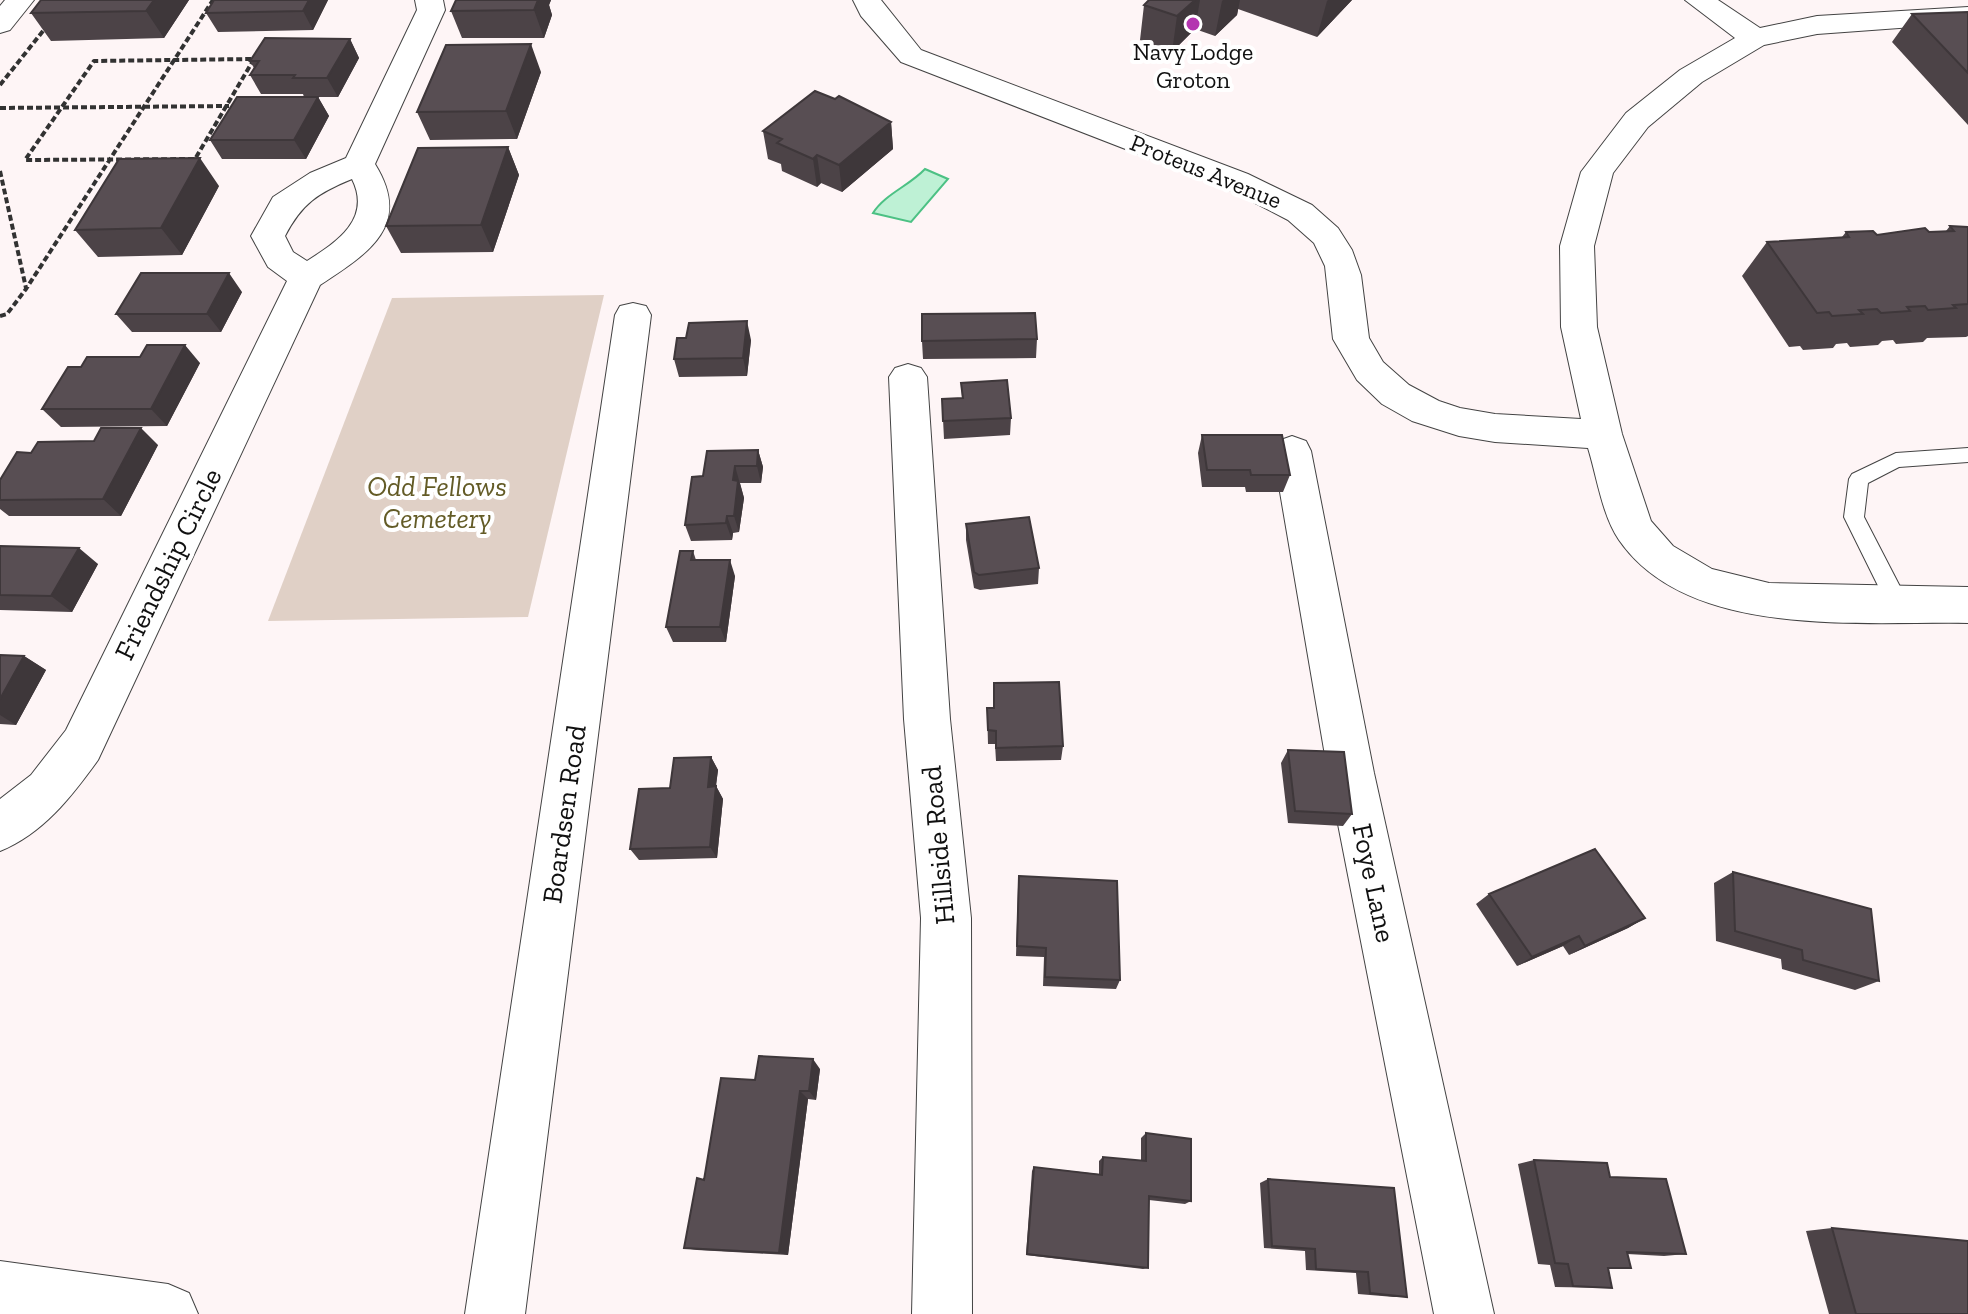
<svg xmlns="http://www.w3.org/2000/svg" width="1968" height="1314" font-family="'Zilla Slab',serif">
<style>
.cemetery{fill:#e0d0c6}
.water{fill:#bef1d5;stroke:#4cc184;stroke-width:2}
.lines{fill:none;stroke-linecap:round;stroke-linejoin:round}
.lane-casing{stroke:#434343;stroke-width:2}
.street-casing{stroke:#434343;stroke-width:2}
.path{stroke:#323232;stroke-width:4;stroke-dasharray:6 3;stroke-linecap:butt}
.lane{fill:#fff;fill-rule:evenodd}
.street{fill:#fff;fill-rule:evenodd}
.wall{fill:#4c4347}
.shaded-wall{fill:#3e373a}
.building{fill:#584e53;stroke:#3e373a;stroke-width:2}
.poi-dot{fill:#b435b0;stroke:#fff;stroke-width:3}
.labels{text-anchor:middle;dominant-baseline:central;stroke-width:8;stroke-linejoin:round;paint-order:stroke}
.far-poi-label{font-size:24px;fill:#101010;stroke:#fff}
.far-street-label{font-size:24px;fill:#101010;stroke:#fff}
.park-label{font-size:28px;font-style:italic;fill:#635b26;stroke:#fff}
.street-label{font-size:28px;fill:#101010;stroke:#fff}
</style>
<rect width="100%" height="100%" fill="#fef5f6"/>
<path class="cemetery" d="M604,295L528,617L268,621L392,298Z"/>
<path class="water" d="M925,169L948,179L911,222L873,213C885,194 909,186 925,169Z"/>
<g class="lines">
<g class="lane-casing">
<path id="lane" d="M1968,448V462L1899,467L1868,483L1864,517L1909,604L1906,610L1898,613L1890,610L1844,517L1849,479L1852,474L1896,453Z"/>
</g>
<g class="street-casing">
<path id="street" d="M5,0H34L10,30L0,33V6Z
M415,0H443L445,10L375,164C413,225 369,253 320,285L98,760C72,796 43,834 0,851V799L31,775L66,730L287,281L268,267L251,236L273,197L310,173L346,158L417,10ZM352,179C372,219 337,242 307,261L293,252L285,236C302,203 318,193 352,179Z
M853,0H881L921,50L1248,174L1312,205L1338,228L1352,250L1361,275L1369,338L1383,362L1409,385L1439,401L1460,408L1495,414L1581,419L1561,327L1560,246L1581,172L1626,113L1680,70L1735,38L1685,0H1718L1760,28L1817,16L1968,7V23L1817,34L1764,45L1702,82L1648,127L1613,173L1594,246L1597,327L1622,434L1651,521L1673,546L1712,569L1769,583L1968,587V623C1861,621 1688,640 1619,540C1602,515 1597,477 1588,448L1495,442L1459,436L1412,421L1382,404L1357,380L1333,339L1325,266L1314,243L1288,220L1226,188L901,62L861,16Z
M633,303L646,306L651,315L525,1314H465L615,315L620,306Z
M908,364L921,368L927,377L950,719L971,918L972,1314H912L921,918L904,719L889,377L895,368Z
M1292,436L1306,441L1311,451L1374,773L1494,1314H1434L1328,773L1273,451L1278,441Z
M0,1261L168,1284L189,1293L198,1314H0Z"/>
</g>
<path class="path" d="M254,59L195,159L25,160L94,61Z
M0,85L47,26
M0,108L229,106
M0,171L26,288
M0,316L7,314L26,289L213,0"/>
<use href="#lane" class="lane"/>
<use href="#street" class="street"/>
</g>
<path class="wall" d="M41,0H189L164,38L51,41L31,13Z
M214,0H328L313,30L218,32L206,13Z
M456,0H551L549,5L552,15L544,38H462L451,11Z
M1149,0H1352L1317,37L1238,9L1237,15L1215,36L1195,29L1172,52L1140,40L1144,5Z
M1968,12V125L1892,42L1912,14Z
M350,39L359,58L338,97H318L329,116L306,159H222L210,140L304,97L303,94H261L250,75L254,68L250,61Z
M541,72L517,139L430,140L417,112Z
M891,122L893,149L842,192L821,183L817,187L782,171L781,164L768,159L763,131Z
M508,147L519,175L493,252L401,253L386,226Z
M219,186L182,255L98,257L75,230Z
M1950,226L1968,227V336L1966,337L1927,338L1923,342L1896,344L1893,340L1882,341L1878,345L1850,347L1847,343L1836,344L1833,348L1803,350L1800,346L1789,347L1742,276L1767,242L1842,237L1846,232L1877,235L1946,231Z
M242,292L221,332H132L116,314Z
M1037,339L1036,358L923,359L922,341Z
M751,340L747,376L679,377L674,359Z
M140,357L200,363L167,426L61,427L42,409L81,367Z
M961,383L1011,418L1010,435L944,439L942,399L962,398Z
M1202,435L1290,475L1283,492H1246L1245,487H1202L1198,453Z
M158,445L121,516H9L0,509V480L31,453Z
M758,450L763,467L761,483H740L744,498L739,532L733,533L732,540L691,541L685,525L703,476Z
M966,524L1039,568L1038,584L980,590L974,588L966,540Z
M0,546L98,564L72,612L0,610Z
M693,551L696,560L735,576L726,642H673L666,627Z
M0,655L24,656L46,670L16,725L0,724Z
M987,708L1063,746L1061,760L996,761L995,744H988Z
M1288,750L1352,814L1343,826L1288,823L1281,763Z
M711,757L718,770L716,786L723,799L717,858L639,860L630,849L670,788Z
M1733,872L1879,981L1855,990L1782,969L1781,959L1716,941L1714,883Z
M1018,887L1120,980L1116,989L1043,986L1044,957L1016,956Z
M1489,894L1645,918L1628,928L1569,955L1563,946L1517,966L1476,904Z
M820,1069L816,1100L808,1099L788,1255L697,1250L684,1248L704,1180L755,1080Z
M1146,1133L1191,1201L1185,1204L1149,1200L1148,1268L1143,1269L1026,1255L1032,1171L1034,1167L1099,1174V1161L1103,1157L1141,1161V1138Z
M1534,1160L1610,1177L1686,1254L1664,1256L1627,1254L1631,1268L1608,1269L1612,1288L1555,1287L1550,1265L1538,1264L1518,1164Z
M1268,1179L1407,1297H1394L1358,1294L1356,1273L1306,1270L1305,1251L1264,1248L1260,1183Z
M1832,1228L1968,1314H1829L1806,1231Z"/>
<path class="shaded-wall" d="M154,0H189L164,38L146,11Z
M309,0H328L313,30L303,11Z
M538,0H551L549,5L552,15L544,38L534,10Z
M1195,0H1200L1195,29L1172,52L1177,16Z
M1223,0H1240L1237,15L1215,36L1222,1Z
M1328,0H1352L1317,37L1327,1Z
M350,39L359,58L338,97L327,78Z
M531,44L541,72L517,139L506,111Z
M318,97L329,116L306,159L294,140Z
M891,122L893,149L842,192L839,165Z
M508,147L519,175L493,252L481,225Z
M817,155L821,183L817,187L813,159Z
M200,158L219,186L182,255L161,228Z
M229,273L242,292L221,332L207,314Z
M747,321L751,340L747,376L743,358Z
M185,345L200,363L167,426L151,409Z
M141,428L158,445L121,516L103,499Z
M758,450L763,467L761,483L757,466Z
M735,466L744,498L739,532L734,516L733,480Z
M727,516L733,533L732,540L726,523Z
M79,548L98,564L72,612L51,596Z
M730,560L735,576L726,642L720,627Z
M24,656L46,670L16,725L0,715V699Z
M711,757L718,770L714,799L708,787Z
M716,786L723,799L717,858L710,847Z
M1645,918L1628,928L1569,955L1585,946Z
M1579,936L1563,946L1517,966L1532,957Z
M813,1059L820,1069L816,1100L809,1091Z
M800,1091L808,1099L788,1255L779,1253Z"/>
<path class="building" d="M41,0H154L146,11L31,13Z
M214,0H309L303,11L206,13Z
M456,0H538L534,10L451,11Z
M1149,0H1195L1177,16L1144,5Z
M1968,12V73L1912,14Z
M265,38L350,39L327,78H293L295,75H250L259,61H250Z
M531,44L506,111L417,112L446,45Z
M815,91L835,99L839,96L891,122L839,165L817,155L813,159L777,143L782,139L763,131Z
M237,97H318L294,140H210Z
M508,147L481,225L386,226L418,148Z
M200,158L161,228L75,230L119,159Z
M1950,226L1968,227V304L1953,305L1956,308L1928,310L1925,306L1907,307L1910,311L1881,313L1877,309L1859,310L1863,314L1832,316L1829,312L1817,313L1767,242L1849,237L1846,232L1873,231L1877,235L1925,228L1929,232L1954,231Z
M141,273H229L207,314H116Z
M1035,313L1037,339L922,341V314Z
M747,321L743,358L674,359L677,338H686L689,323Z
M147,345H185L151,409H42L68,367H81L87,357H140Z
M1007,380L1011,418L943,421L942,399L963,398L961,383Z
M101,428H141L103,499L0,500V480L17,452L31,453L38,442L94,441Z
M1202,435H1282L1290,475H1251L1250,470H1207Z
M758,450L757,466H735L733,480L738,481L734,516H727L726,523L685,525L692,477L703,476L707,451Z
M1029,517L1039,568L979,575L974,572L966,524Z
M0,546L79,548L51,596L0,595Z
M680,551H693L691,560H730L720,627H666Z
M0,655L24,656L0,699Z
M1059,682L1063,746L996,748V731L988,730L987,708H994V683Z
M1288,750L1344,752L1352,814L1295,811Z
M711,757L708,787L716,786L710,847L630,849L639,789L670,788L674,758Z
M1595,849L1645,918L1585,946L1579,936L1532,957L1489,894Z
M1733,872L1871,909L1879,981L1803,960L1802,950L1735,931Z
M1019,876L1117,881L1120,980L1045,977L1046,948L1017,946Z
M759,1056L813,1059L809,1091H800L779,1253L684,1248L697,1178L704,1180L721,1078L755,1080Z
M1146,1133L1191,1139V1201L1149,1196L1148,1268L1027,1254L1034,1167L1102,1175L1103,1157L1146,1161Z
M1534,1160L1607,1163L1610,1177L1666,1179L1686,1254L1627,1252L1631,1268H1608L1612,1288L1573,1286L1568,1264L1555,1263Z
M1268,1179L1394,1188L1407,1297L1370,1293L1368,1272L1316,1269L1315,1249L1272,1246Z
M1832,1228L1968,1241V1314H1856Z"/>
<circle class="poi-dot" cx="1193" cy="24" r="8"/>
<g class="labels">
<g class="far-poi-label">
<text x="1193" y="51">Navy Lodge<tspan x="1193" dy="28">Groton</tspan></text>
</g>
<g class="far-street-label">
<text transform="translate(1206 171) rotate(22)">Proteus Avenue</text>
</g>
<g class="park-label">
<text x="437" y="486">Odd Fellows<tspan x="437" dy="32">Cemetery</tspan></text>
</g>
<g class="street-label">
<text transform="translate(168 564) rotate(-64)">Friendship Circle</text>
<text transform="translate(564 814) rotate(-82)">Boardsen Road</text>
<text transform="translate(938 845) rotate(-95)">Hillside Road</text>
<text transform="translate(1374 883) rotate(78)">Foye Lane</text>
</g>
</g>
</svg>
